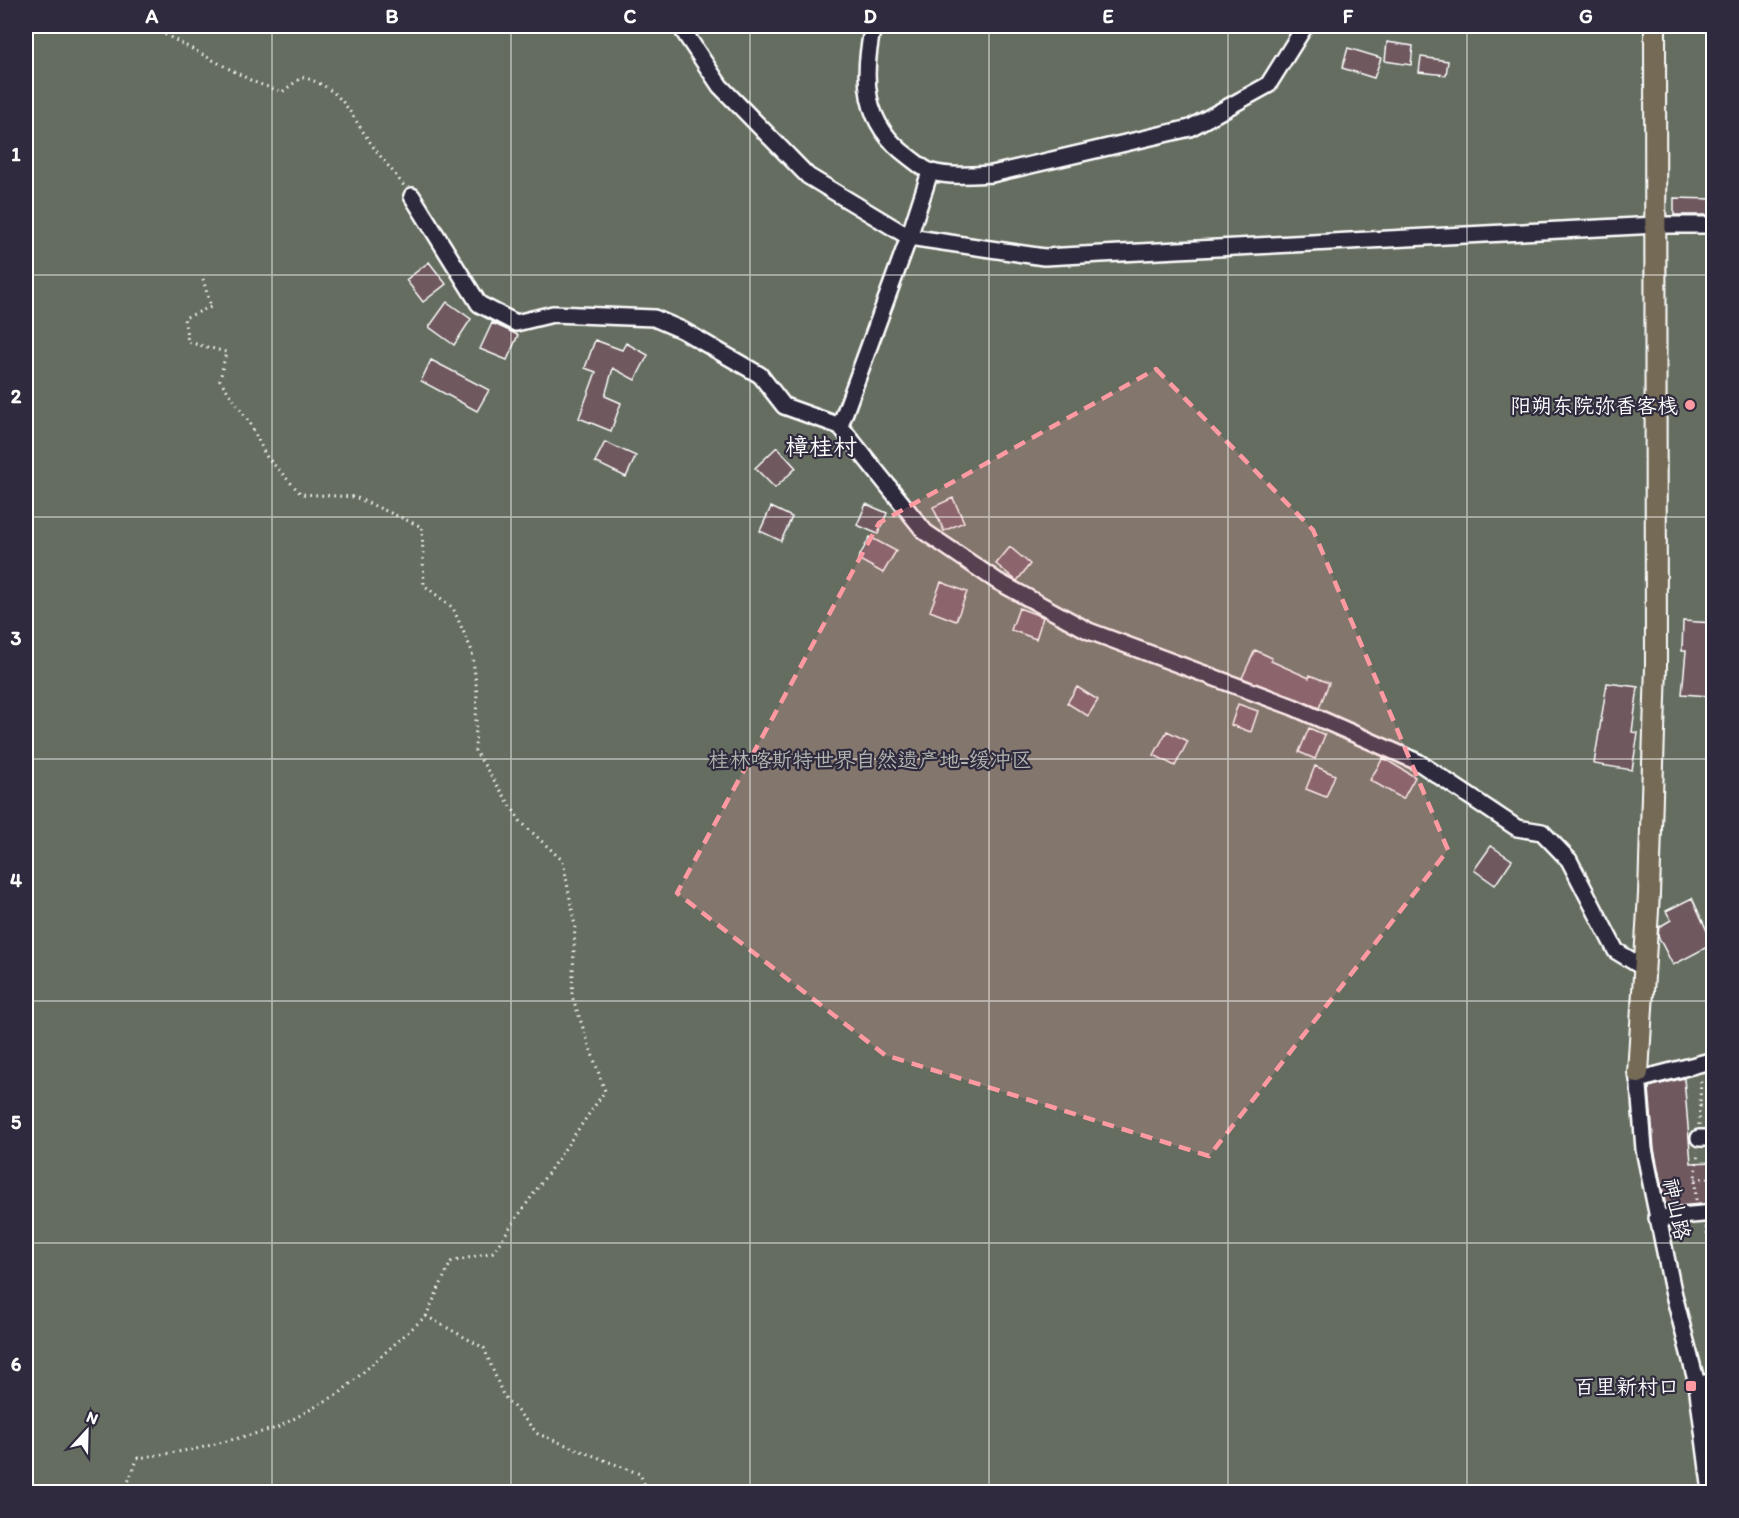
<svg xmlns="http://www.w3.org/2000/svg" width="1739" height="1518" font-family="Itim,'LXGW WenKai TC',sans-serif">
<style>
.green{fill:#656d60;stroke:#b2b6b0;stroke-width:1.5}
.building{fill:#6f585f;stroke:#fff;stroke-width:1.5}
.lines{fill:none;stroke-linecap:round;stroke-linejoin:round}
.minor-casing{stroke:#fff;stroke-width:20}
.major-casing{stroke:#fff;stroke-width:24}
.path{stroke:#fff;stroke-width:3;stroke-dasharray:1.5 4.5;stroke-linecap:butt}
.minor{stroke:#2f2a3d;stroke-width:15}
.major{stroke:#756a55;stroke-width:20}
.marked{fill:#ff9aa2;fill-opacity:0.2;stroke:#ff9aa2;stroke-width:4.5;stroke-dasharray:12 8;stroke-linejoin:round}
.grid{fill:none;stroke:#fff;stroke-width:1.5;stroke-opacity:0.55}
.poi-dot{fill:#ff9aa2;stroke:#2f2a3d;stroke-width:2}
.labels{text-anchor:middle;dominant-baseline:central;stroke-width:4.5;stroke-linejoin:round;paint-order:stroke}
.poi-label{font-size:21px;fill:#fff;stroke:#2f2a3d;text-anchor:end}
.park-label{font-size:21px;fill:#b2b6b0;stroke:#2f2a3d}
.street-label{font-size:21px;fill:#fff;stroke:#2f2a3d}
.quarter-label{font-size:24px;fill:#fff;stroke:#2f2a3d}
.neatline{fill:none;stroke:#fff;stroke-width:2}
.grid-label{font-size:20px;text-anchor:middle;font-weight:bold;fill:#fff}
</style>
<rect width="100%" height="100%" fill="#3c3344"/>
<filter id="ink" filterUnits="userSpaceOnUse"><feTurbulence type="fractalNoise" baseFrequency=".0167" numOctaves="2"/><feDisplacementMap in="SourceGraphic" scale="12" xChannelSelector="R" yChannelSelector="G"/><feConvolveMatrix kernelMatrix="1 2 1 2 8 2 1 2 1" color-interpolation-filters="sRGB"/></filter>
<g filter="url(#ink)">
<path class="green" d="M26,26H1713V1492H26Z"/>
<path class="building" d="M1387,42L1413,46L1411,65L1385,61Z
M1348,48L1381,58L1374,78L1342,68Z
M1421,57L1448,61L1446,75L1419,72Z
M1674,198L1713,199V215H1674Z
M429,262L446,284L423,302L406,280Z
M447,302L471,319L454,345L429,327Z
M492,323L518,335L507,360L480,349Z
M595,340L622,350L626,343L648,355L635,380L613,368L605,396L621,403L611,431L579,418L596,372L585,368Z
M431,360L489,390L477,411L421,381Z
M605,442L636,456L626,477L595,462Z
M777,447L796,468L775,488L755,468Z
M953,498L964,522L944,531L933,507Z
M866,504L887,513L878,534L857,525Z
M771,507L792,517L781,541L760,531Z
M870,537L896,551L883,573L858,559Z
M1010,547L1030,564L1017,581L996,564Z
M941,582L967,592L956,621L930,611Z
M1019,608L1043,617L1036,639L1011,630Z
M1683,621L1713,623L1710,696L1682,694L1686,651H1682Z
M1255,650L1272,658L1271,661L1309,678L1310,675L1329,683L1319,708L1242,678Z
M1607,683L1638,687L1632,732L1638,733L1632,770L1594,764Z
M1077,687L1098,700L1088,716L1067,703Z
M1238,704L1258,711L1251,732L1231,725Z
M1309,728L1325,735L1315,759L1299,752Z
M1167,731L1188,741L1175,766L1154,755Z
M1383,758L1415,777L1403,799L1370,780Z
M1315,766L1335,775L1326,797L1306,789Z
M1491,846L1512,860L1495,885L1474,870Z
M1692,898L1713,944L1673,965L1658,936L1659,927L1671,920L1666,911Z
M1684,1078L1691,1163L1713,1162V1203L1666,1207L1654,1149L1649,1087Z"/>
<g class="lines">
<g class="minor-casing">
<path id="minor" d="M680,26L720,86L808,176L909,237L1044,257L1657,225H1714
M873,26C862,77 862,123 909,157C916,162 924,170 932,172C951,177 973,175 992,174L1190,128L1268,85L1305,26
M930,172L909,237L840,426L925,532L997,581L1089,631L1293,707L1418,762L1517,828L1542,832L1569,860L1616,951L1644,968
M412,196L479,304L516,323L553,314L654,318L682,330L760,375L784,406L840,426
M1638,1073L1644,1149L1673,1291L1697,1384L1711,1492
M1638,1080L1714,1060
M1699,1138H1714
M1657,1218L1714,1213
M1697,1384L1714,1382"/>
</g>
<g class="major-casing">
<path id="major" d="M1638,1073L1649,894L1656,666L1655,26"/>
</g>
<path class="path" d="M149,26L254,82L282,92L302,77C342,88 348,111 370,142C380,157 393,171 404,186
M1700,1106H1714
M1699,1125L1701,1077
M1695,1179L1714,1178
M1696,1200L1695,1179L1698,1152
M1706,1227L1714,1270
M426,1316L484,1348L503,1395L538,1434L640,1474L648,1492
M124,1492L138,1458L196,1449L277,1428L340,1393L426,1316L451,1262L493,1252L605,1091L572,996L575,926L563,861L521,822L475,751L477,692L472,651L453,608L424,585L422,527L355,497L301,494L266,456L251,425L220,380L226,352L188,342L184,318L211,307L203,279"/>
<use href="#minor" class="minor"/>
<use href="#major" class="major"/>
</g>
</g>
<path class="marked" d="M1156,369L1313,530L1448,850L1209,1156L885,1055L677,893L879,523Z"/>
<path class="grid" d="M272,26V1492M511,26V1492M750,26V1492M989,26V1492M1228,26V1492M1467,26V1492M26,275H1714M26,517H1714M26,759H1714M26,1001H1714M26,1243H1714"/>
<g class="poi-dot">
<circle cx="1690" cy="405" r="6"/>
<rect x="1685" y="1380" width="12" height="12" rx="3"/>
</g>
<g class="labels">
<g class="poi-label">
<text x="1678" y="405">阳朔东院弥香客栈</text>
<text x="1679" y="1386">百里新村口</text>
</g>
<g class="park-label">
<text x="870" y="759">桂林喀斯特世界自然遗产地-缓冲区</text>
</g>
<g class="street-label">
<text transform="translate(1677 1209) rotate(78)">神山路</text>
</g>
<g class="quarter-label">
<text x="821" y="446">樟桂村</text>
</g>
</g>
<rect width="1739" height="1518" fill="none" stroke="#2f2a3d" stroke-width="66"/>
<g transform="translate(87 1431) rotate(22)" stroke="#2f2a3d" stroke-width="4.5" paint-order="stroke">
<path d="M0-4.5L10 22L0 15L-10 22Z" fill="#ffffff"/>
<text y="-9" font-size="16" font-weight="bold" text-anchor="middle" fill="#ffffff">N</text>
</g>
<rect x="33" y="33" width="1673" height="1452" class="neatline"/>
<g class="grid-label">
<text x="152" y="23">A</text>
<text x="392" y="23">B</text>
<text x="630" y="23">C</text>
<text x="870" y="23">D</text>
<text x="1108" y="23">E</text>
<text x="1348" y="23">F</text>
<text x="1586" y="23">G</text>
<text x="16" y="161">1</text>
<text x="16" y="403">2</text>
<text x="16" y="645">3</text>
<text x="16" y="887">4</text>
<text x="16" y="1129">5</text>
<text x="16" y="1371">6</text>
</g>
</svg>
